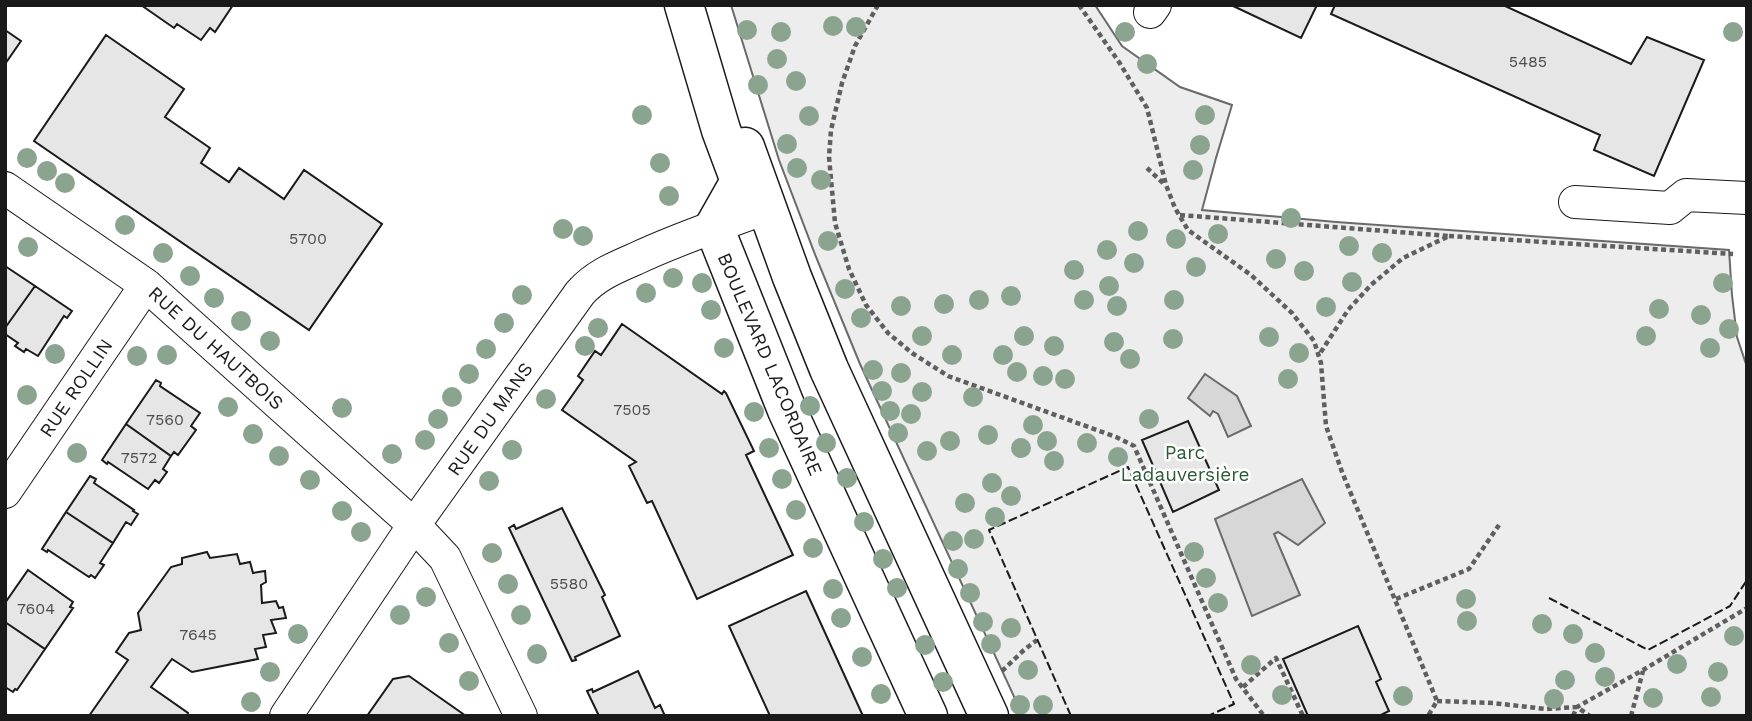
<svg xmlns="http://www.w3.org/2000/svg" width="1752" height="721" font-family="'Work Sans',sans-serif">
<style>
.built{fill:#ededed;stroke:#6a6a6a;stroke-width:2}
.water{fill:#d7d7d7;stroke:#6a6a6a;stroke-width:2}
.building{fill:#e6e6e6;stroke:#1a1a1a;stroke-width:2}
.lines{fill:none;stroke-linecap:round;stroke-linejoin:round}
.minor-casing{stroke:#1a1a1a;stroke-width:34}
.major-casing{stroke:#1a1a1a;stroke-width:41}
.path{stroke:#5f5f5f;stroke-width:4.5;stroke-dasharray:5 3.5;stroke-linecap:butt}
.minor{stroke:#fff;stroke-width:32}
.major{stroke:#fff;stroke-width:38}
.fence{stroke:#1a1a1a;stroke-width:2;stroke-dasharray:9 3.5;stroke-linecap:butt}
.tree{fill:#8aa48f}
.labels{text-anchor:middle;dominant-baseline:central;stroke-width:5;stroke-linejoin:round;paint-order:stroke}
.number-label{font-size:16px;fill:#4d4d4d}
.street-label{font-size:19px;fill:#1a1a1a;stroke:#fff}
.park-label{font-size:19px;fill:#2b5a34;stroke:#fff}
</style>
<rect width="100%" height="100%" fill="#fff"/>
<path class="built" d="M731,5H1095L1122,46L1180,87L1232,105L1216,158L1202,210L1336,222L1729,250L1732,295L1737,337L1747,367V716H1023L860,364L816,257L779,160Z"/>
<path class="water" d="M1205,374L1237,396L1251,426L1228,437L1218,414L1213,411L1210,416L1188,398Z
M1302,479L1325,523L1298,545L1278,532L1274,534L1300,595L1252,616L1215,519Z"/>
<path class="building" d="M141,5H233L215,32L210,28L201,40L177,24L174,28Z
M1231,5H1317L1301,38Z
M1335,5H1503L1631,64L1647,37L1704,60L1654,176L1594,150L1600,135L1331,14Z
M5,30L21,41L5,64Z
M106,35L184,89L165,117L210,148L201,163L229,182L239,168L284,199L304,170L382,224L309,330L34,141Z
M5,266L35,286L5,328Z
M35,286L72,311L67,318L64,316L38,356L26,349L24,352L15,346L18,343L5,334V328Z
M622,324L722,394L724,391L726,393L754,451L746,455L793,555L697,599L652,501L647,503L629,466L636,462L562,410L583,380L578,376L595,351L601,355Z
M156,380L161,383L160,386L200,413L191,426L196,430L178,455L174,452L171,456L126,424Z
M1188,421L1219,490L1173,512L1142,440Z
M126,424L171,456L163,469L167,472L159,483L155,480L148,489L108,462L107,464L102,460Z
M90,476L96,479L94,483L134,510L133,511L138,514L131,525L126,522L113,543L66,512Z
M562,508L605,595L602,597L620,636L575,657L576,660L572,661L509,528L514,525L516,529Z
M66,512L113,543L100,563L104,565L95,578L91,575L89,577L48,550L47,552L42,549Z
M207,552L210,558L237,554L240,564L250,562L253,573L265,571L266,582L261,585L262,603L276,601L279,608L283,607L286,618L271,620L276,633L263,635L266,647L255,649L258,659L192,672L172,659L151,687L188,713L187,716H89L128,660L116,652L129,633L141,630L138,613L171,567L182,564V558Z
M28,570L73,602L70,607L73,608L45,649L5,622V603Z
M806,591L863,716H770L729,626Z
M5,622L45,649L17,690L15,689L13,692L5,687Z
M1358,626L1381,679L1376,682L1389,711L1379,716H1308L1283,659Z
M638,671L655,708L660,705L665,716H599L587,691L592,689L593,692Z
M409,676L466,716H367L393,679Z"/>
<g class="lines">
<g class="minor-casing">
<path id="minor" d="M1150,12L1155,5
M5,188L146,285L414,525L445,558L521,716
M1575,202L1670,208L1686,195L1747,198
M5,492L146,285
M286,716L414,525L580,293C595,276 614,268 635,259C677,239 722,224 766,208"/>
</g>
<g class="major-casing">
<path id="major" d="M684,5L721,130L740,181L714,227L787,410L928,716
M745,147L792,277L829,369L989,716"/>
</g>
<path class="path" d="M878,5L855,46L842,83L831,130L829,157L835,223L849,269L866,305L888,333L912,353L948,376L1116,437L1134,446L1236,679L1264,716
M1079,5L1119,62L1147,108L1166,185L1175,208L1188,230L1251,275L1292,313L1314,341L1321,363L1326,426L1342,472L1437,701L1428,716
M1147,168L1164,184
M1180,215L1449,236L1403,258L1371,285L1348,310L1319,355
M1449,236L1733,254
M1149,478L1156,474
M1396,599L1469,569L1499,525
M1002,671L1024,650L1037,640
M1243,687L1276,658L1303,716
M1437,701L1493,703L1546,709L1577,707L1590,716
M1573,716L1577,707L1643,670L1747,608
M1631,716L1643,671"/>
<use href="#minor" class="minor"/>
<use href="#major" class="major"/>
<path class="fence" d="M1549,598L1648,650L1730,606L1747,580
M1071,716L989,530L1128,467L1234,704L1208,716"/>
</g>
<g class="tree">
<circle cx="833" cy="26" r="10"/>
<circle cx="856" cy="27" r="10"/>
<circle cx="747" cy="30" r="10"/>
<circle cx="781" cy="32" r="10"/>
<circle cx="1125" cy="32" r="10"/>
<circle cx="1733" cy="32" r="10"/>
<circle cx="777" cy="59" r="10"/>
<circle cx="1147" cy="64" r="10"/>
<circle cx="796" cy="81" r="10"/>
<circle cx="758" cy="85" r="10"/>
<circle cx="642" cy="115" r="10"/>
<circle cx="1205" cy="115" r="10"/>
<circle cx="809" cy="116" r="10"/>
<circle cx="787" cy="144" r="10"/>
<circle cx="1200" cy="145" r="10"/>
<circle cx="27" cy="158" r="10"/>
<circle cx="660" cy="163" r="10"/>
<circle cx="797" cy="168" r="10"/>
<circle cx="1193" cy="170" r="10"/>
<circle cx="47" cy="171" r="10"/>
<circle cx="821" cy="180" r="10"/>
<circle cx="65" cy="183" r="10"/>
<circle cx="669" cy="196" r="10"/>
<circle cx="1291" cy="218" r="10"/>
<circle cx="125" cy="225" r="10"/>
<circle cx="563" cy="229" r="10"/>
<circle cx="1138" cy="231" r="10"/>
<circle cx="1218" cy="234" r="10"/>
<circle cx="583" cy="236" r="10"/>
<circle cx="1176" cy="239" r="10"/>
<circle cx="828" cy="241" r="10"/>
<circle cx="1349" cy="246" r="10"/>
<circle cx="28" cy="247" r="10"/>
<circle cx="1107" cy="250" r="10"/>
<circle cx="163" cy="253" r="10"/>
<circle cx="1382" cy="253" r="10"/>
<circle cx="1276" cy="259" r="10"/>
<circle cx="1134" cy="263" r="10"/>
<circle cx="1196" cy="267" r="10"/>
<circle cx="1074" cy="270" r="10"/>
<circle cx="1304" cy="271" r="10"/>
<circle cx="190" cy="276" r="10"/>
<circle cx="673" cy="278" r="10"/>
<circle cx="1352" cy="282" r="10"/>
<circle cx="702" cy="283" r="10"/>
<circle cx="1723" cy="283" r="10"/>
<circle cx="1109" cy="286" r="10"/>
<circle cx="845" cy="289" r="10"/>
<circle cx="646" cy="293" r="10"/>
<circle cx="522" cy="295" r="10"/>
<circle cx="1011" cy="296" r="10"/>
<circle cx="214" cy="298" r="10"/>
<circle cx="979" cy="300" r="10"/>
<circle cx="1084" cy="300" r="10"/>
<circle cx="1174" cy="300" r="10"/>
<circle cx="944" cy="304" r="10"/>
<circle cx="901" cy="306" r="10"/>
<circle cx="1117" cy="306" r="10"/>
<circle cx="1326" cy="307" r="10"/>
<circle cx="1659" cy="309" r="10"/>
<circle cx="711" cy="310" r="10"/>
<circle cx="1701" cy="315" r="10"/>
<circle cx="861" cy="318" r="10"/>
<circle cx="241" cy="321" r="10"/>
<circle cx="504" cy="323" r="10"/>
<circle cx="598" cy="328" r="10"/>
<circle cx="1729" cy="329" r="10"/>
<circle cx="922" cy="336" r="10"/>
<circle cx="1024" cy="336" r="10"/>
<circle cx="1646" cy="336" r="10"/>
<circle cx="1269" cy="337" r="10"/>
<circle cx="1173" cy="339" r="10"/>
<circle cx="270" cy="341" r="10"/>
<circle cx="1114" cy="342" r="10"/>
<circle cx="585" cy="346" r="10"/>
<circle cx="1054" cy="346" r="10"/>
<circle cx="724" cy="348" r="10"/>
<circle cx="1710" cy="348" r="10"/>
<circle cx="486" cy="349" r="10"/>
<circle cx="1299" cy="353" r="10"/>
<circle cx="55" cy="354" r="10"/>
<circle cx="167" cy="355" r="10"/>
<circle cx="952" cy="355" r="10"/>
<circle cx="1003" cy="355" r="10"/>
<circle cx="137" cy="356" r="10"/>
<circle cx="1130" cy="359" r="10"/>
<circle cx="873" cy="370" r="10"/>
<circle cx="1017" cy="372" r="10"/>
<circle cx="901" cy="373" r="10"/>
<circle cx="469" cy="374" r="10"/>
<circle cx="1043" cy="376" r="10"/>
<circle cx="1065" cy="379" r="10"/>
<circle cx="1288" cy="379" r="10"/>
<circle cx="882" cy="391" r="10"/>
<circle cx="922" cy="392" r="10"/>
<circle cx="27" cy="395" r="10"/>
<circle cx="452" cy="397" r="10"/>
<circle cx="973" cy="397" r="10"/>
<circle cx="546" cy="399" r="10"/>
<circle cx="810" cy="406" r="10"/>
<circle cx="228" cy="407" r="10"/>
<circle cx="342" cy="408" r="10"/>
<circle cx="890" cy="411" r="10"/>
<circle cx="754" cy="412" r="10"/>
<circle cx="911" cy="414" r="10"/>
<circle cx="438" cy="419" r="10"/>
<circle cx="1149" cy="419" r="10"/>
<circle cx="1033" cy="425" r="10"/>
<circle cx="898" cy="433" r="10"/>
<circle cx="253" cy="434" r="10"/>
<circle cx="988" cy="435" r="10"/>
<circle cx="425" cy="440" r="10"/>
<circle cx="950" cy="441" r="10"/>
<circle cx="1047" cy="441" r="10"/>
<circle cx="826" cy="443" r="10"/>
<circle cx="1087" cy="443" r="10"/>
<circle cx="769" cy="448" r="10"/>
<circle cx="1021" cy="448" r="10"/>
<circle cx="512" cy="450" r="10"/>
<circle cx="927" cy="451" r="10"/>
<circle cx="77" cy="453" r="10"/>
<circle cx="392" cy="454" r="10"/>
<circle cx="279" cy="456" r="10"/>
<circle cx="1118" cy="457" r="10"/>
<circle cx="1054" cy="461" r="10"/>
<circle cx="847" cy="478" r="10"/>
<circle cx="782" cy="479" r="10"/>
<circle cx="310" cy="480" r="10"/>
<circle cx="489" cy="481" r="10"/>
<circle cx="992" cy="483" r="10"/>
<circle cx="1011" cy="496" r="10"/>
<circle cx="965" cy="503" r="10"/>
<circle cx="796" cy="510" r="10"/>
<circle cx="342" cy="511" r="10"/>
<circle cx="995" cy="517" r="10"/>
<circle cx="864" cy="522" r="10"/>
<circle cx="361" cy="532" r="10"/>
<circle cx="974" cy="539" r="10"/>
<circle cx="953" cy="541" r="10"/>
<circle cx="813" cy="548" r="10"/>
<circle cx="1194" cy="552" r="10"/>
<circle cx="492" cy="553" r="10"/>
<circle cx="883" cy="559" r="10"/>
<circle cx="958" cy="569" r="10"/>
<circle cx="1206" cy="578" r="10"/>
<circle cx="508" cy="584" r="10"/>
<circle cx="897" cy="588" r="10"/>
<circle cx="833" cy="589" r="10"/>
<circle cx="970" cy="593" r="10"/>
<circle cx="426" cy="597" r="10"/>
<circle cx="1466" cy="599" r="10"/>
<circle cx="1218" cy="603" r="10"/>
<circle cx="400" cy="615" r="10"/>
<circle cx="521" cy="615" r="10"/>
<circle cx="841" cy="618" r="10"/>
<circle cx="1467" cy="621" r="10"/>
<circle cx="983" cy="622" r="10"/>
<circle cx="1542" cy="624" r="10"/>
<circle cx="1011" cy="628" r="10"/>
<circle cx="298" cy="634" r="10"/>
<circle cx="1573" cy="634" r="10"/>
<circle cx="1734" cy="636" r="10"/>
<circle cx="449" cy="643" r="10"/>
<circle cx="991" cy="644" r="10"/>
<circle cx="925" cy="645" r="10"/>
<circle cx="1595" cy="653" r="10"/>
<circle cx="537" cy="654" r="10"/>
<circle cx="862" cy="657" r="10"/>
<circle cx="1677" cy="664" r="10"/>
<circle cx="1251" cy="665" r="10"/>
<circle cx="1028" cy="670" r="10"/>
<circle cx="270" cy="672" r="10"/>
<circle cx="1718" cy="672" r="10"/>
<circle cx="1605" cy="677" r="10"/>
<circle cx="1565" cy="680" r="10"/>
<circle cx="469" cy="681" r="10"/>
<circle cx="943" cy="682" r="10"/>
<circle cx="881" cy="694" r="10"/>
<circle cx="1282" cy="695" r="10"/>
<circle cx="1403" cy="696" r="10"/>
<circle cx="1711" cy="697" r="10"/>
<circle cx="1653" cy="698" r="10"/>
<circle cx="1554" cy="699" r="10"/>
<circle cx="251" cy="702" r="10"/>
<circle cx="1020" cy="705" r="10"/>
<circle cx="1043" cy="705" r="10"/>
</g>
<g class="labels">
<g class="number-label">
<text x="1528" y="61">5485</text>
<text x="308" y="238">5700</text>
<text x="632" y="409">7505</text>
<text x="165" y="419">7560</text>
<text x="139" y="457">7572</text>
<text x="569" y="583">5580</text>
<text x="36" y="608">7604</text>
<text x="198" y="634">7645</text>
</g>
<g class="street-label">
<text transform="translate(216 348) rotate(42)">RUE DU HAUTBOIS</text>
<text transform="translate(770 364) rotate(67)">BOULEVARD LACORDAIRE</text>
<text transform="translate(76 388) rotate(-56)">RUE ROLLIN</text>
<text transform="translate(490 419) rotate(-55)">RUE DU MANS</text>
</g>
<g class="park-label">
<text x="1185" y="452">Parc<tspan x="1185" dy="22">Ladauversière</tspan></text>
</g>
</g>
<rect width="1752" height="721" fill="none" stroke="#1a1a1a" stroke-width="14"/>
</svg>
